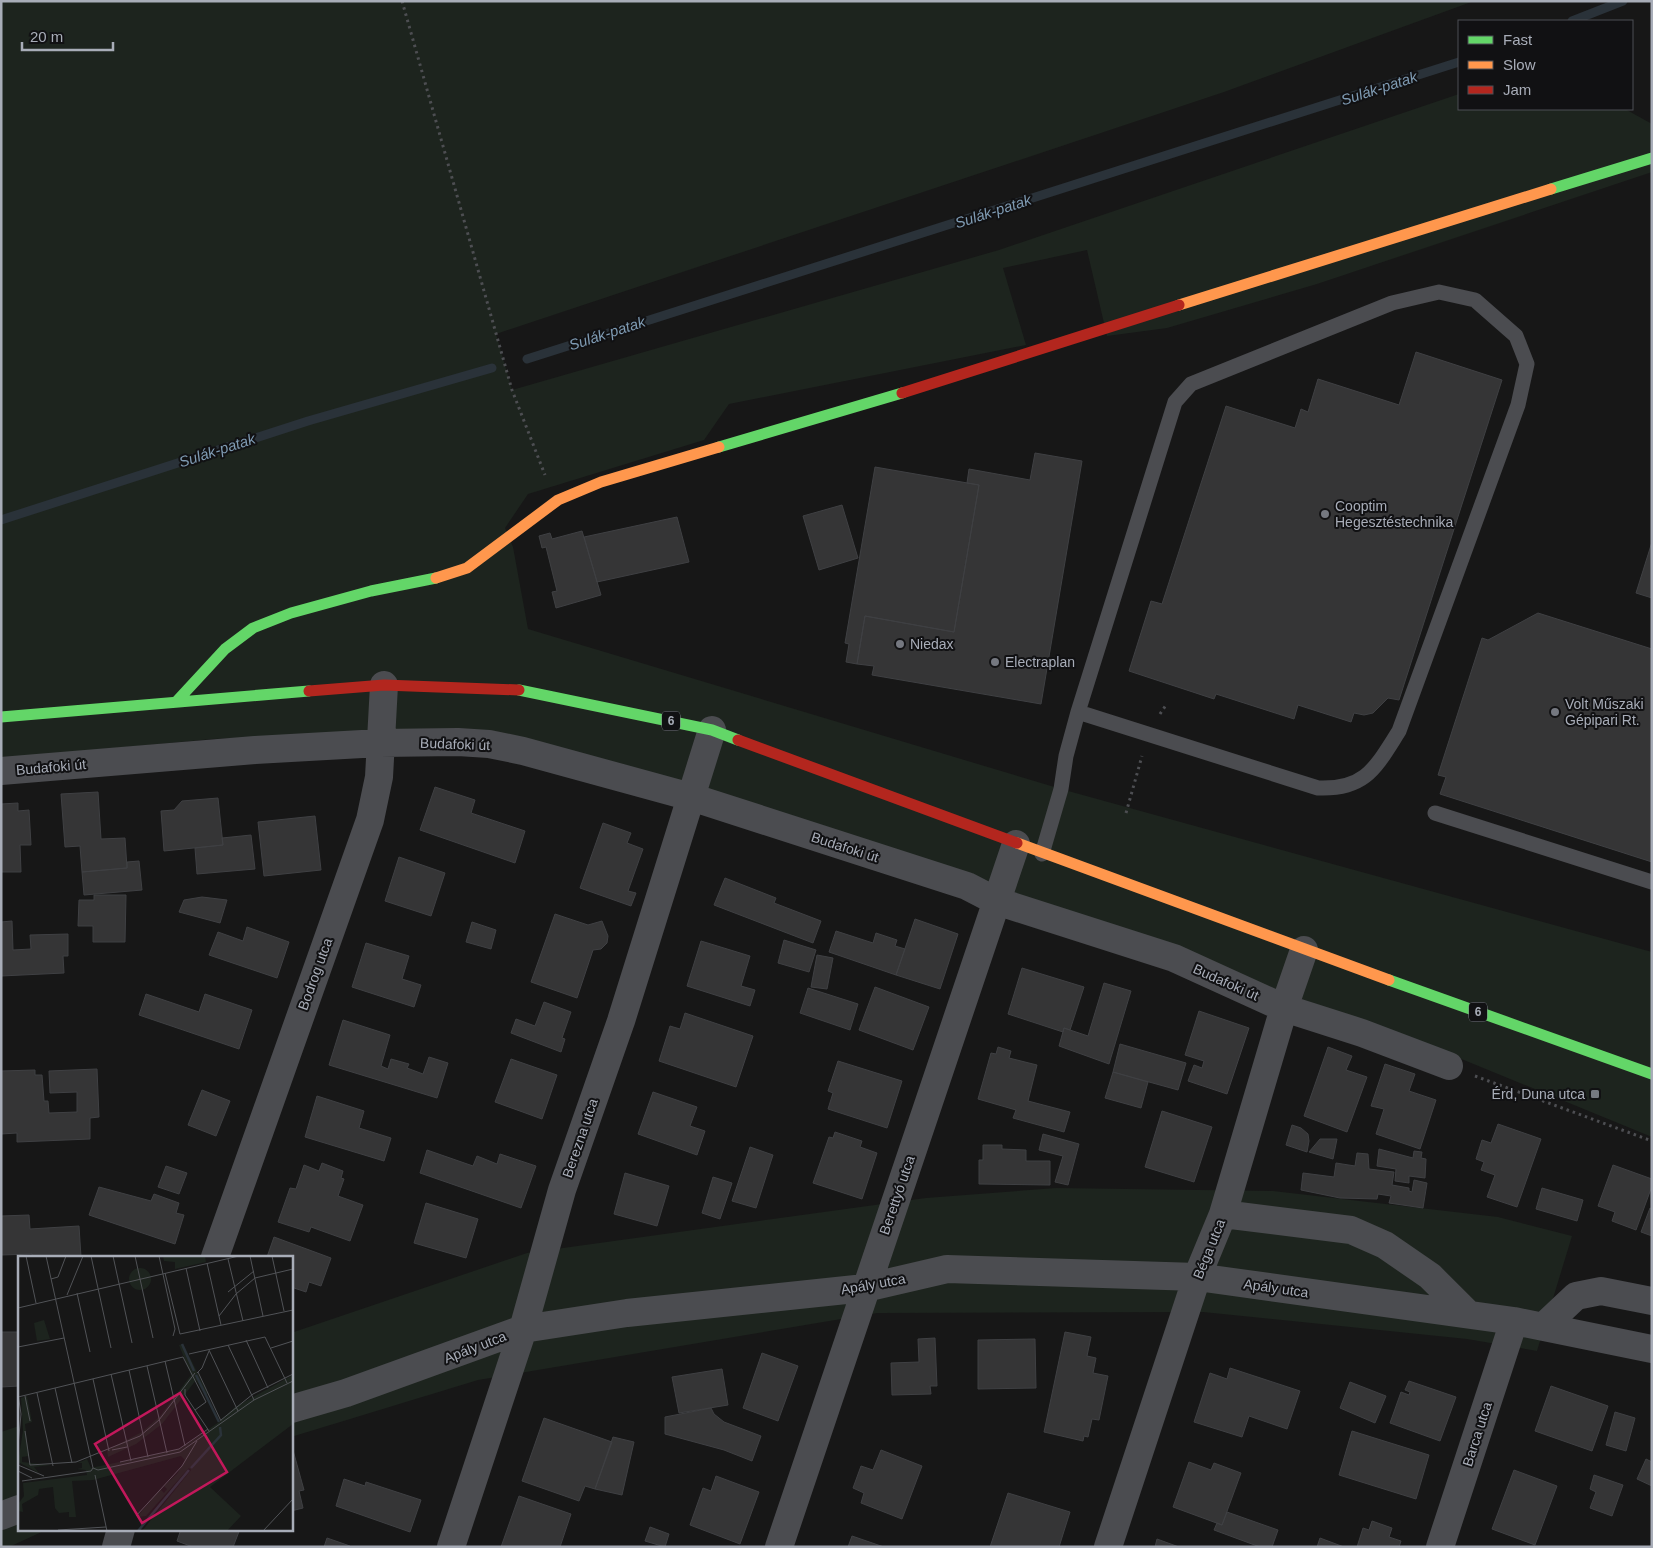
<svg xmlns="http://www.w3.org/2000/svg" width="1653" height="1548" font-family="Helvetica,sans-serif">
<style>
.green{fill:#1d241e}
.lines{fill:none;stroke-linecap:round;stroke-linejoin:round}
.stream{stroke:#2a3239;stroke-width:9}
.building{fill:#353536;stroke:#3f4043}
.path{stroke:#4d4e52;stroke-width:3;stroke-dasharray:2.5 4;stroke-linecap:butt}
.lane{stroke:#4b4c50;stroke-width:15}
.street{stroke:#4b4c50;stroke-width:28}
.fast{stroke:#63d668;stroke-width:11}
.slow{stroke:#ff974d;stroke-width:11}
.jam{stroke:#b3261e;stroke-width:11}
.poi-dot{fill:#757880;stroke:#111113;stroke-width:2}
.labels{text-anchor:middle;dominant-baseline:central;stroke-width:4;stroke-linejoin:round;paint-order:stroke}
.shield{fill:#111113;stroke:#7b7e86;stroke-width:1}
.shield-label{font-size:12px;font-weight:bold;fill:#a8adb8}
.poi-label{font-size:14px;fill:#a8adb8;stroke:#111113;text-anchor:start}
.street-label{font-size:14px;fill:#a8adb8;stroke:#111113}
.water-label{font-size:15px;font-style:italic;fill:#7f9bb3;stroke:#111113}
.inset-river{fill:none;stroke:#2a3239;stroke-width:2.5}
.inset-road{fill:none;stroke:#515357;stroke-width:1}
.view{fill:#c2185b;fill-opacity:0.15;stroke:#c2185b;stroke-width:2.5}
.inset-edge{fill:none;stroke:#a8adb8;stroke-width:2.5}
</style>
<rect width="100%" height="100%" fill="#171717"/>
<path class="green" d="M1,1H1474L1224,92L496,334L512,390L999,250L1459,94V109H1625L1652,124V172L1317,284L1167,328L1107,336L1087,250L1003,268L1026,345L729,404L704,440L528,494L505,528L513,547L528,629L1061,789L1652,952V1137L1398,1033L686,784L363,733L212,739L1,759Z
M1056,1188L1273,1191L1498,1217L1572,1236L1537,1351L1467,1339L1203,1312L877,1313L478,1380L291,1437V1333L527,1253L926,1198Z
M19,1426V1529H48L9,1547H1V1432Z"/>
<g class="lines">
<path class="stream" d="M1572,21L1623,1
M527,359L1459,62
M1,520L308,421L492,368"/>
</g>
<path class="building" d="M1416,352L1502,380L1399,700L1388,698L1373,713L1364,715L1354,713L1351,722L1298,705L1294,719L1216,694L1214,699L1129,671L1151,601L1162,604L1226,406L1295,428L1301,409L1308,412L1318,379L1399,405Z
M1035,453L1082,461L1041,704L872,675L874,666L857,664L865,616L954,632L979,485L967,483L969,469L1030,480Z
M875,467L979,485L954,632L865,616L857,664L846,662L849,644L845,643Z
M842,505L858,558L819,570L803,516Z
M677,517L689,562L597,582L584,537Z
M582,531L601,595L556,608L552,592L557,591L546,547L542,548L539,536L550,533L552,539Z
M1652,542V598L1636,593Z
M1538,613L1652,649V862L1440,794L1446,777L1438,775L1482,638L1488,640Z
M435,787L475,800L471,813L525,831L515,863L420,830Z
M98,792L101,839L125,838L127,868L82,872L80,846L65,847L61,794Z
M218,798L223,845L164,851L161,811L174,810L182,801Z
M18,803V811L29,810L31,845H20L21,872H1V804Z
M315,816L321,870L264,876L258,822Z
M603,823L631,833L627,843L643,849L628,891L636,893L631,906L580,888Z
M251,835L255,869L197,874L195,848L223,845L222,838Z
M399,857L445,873L431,916L385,901Z
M139,861L142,890L84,895L82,872L127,868V862Z
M725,878L776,898L774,903L821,921L813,943L714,905Z
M94,895H126L125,942H93V926H78L79,900H94Z
M202,897L227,900L220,923L179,912L184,900Z
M555,914L588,925L602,921L608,936L607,943L601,949L593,950L577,998L531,982Z
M915,919L958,934L940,989L896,975Z
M12,921L13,950L31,949L30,935L68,934V956H63L64,973L1,976V922Z
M472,922L496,930L491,949L466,942Z
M247,927L289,942L277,978L209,955L218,932L243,941Z
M836,931L873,943L876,933L897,940L895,946L905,949L896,975L829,952Z
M784,940L816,950L809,972L778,963Z
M701,941L750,956L741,986L755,990L750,1006L687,986Z
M366,943L409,956L402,979L421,985L414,1007L352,987Z
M817,955L833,958L827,989L811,987Z
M1022,968L1084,987L1070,1030L1064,1028L1063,1032L1008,1014Z
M1104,983L1131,991L1109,1064L1059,1046L1064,1028L1088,1036Z
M875,987L929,1007L913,1050L859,1030Z
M808,988L858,1004L850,1030L800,1013Z
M146,994L199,1012L205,994L252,1010L239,1049L139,1015Z
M544,1002L571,1012L562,1038L565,1039L561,1052L511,1033L516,1019L535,1026Z
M1199,1011L1249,1028L1227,1094L1188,1081L1194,1065L1202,1068L1204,1061L1185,1055Z
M685,1013L753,1036L736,1087L659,1061L670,1026L680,1029Z
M343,1020L390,1035L381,1066L388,1069L391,1059L409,1064L407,1068L423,1074L429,1057L448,1063L437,1098L329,1065Z
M1120,1044L1186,1063L1178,1090L1113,1072Z
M998,1047L1011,1051L1009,1058L1037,1065L1028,1101L1070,1112L1064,1132L1013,1118L1016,1110L978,1099L991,1053L996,1054Z
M1328,1047L1352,1056L1346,1070L1367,1077L1347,1132L1304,1116Z
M511,1059L557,1075L542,1119L495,1102Z
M838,1061L902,1081L887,1128L828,1109L833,1093L828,1091Z
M1385,1064L1415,1074L1409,1091L1436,1100L1420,1149L1376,1134L1384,1109L1371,1106Z
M97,1069L99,1117L90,1118V1139L17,1142V1133L1,1134V1071L35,1070V1075H42L44,1101H48L49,1113L77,1112V1092L50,1093L49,1071Z
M1113,1072L1148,1082L1141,1108L1105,1098Z
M202,1090L230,1101L216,1136L188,1125Z
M653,1092L697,1107L690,1126L705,1131L697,1155L638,1134Z
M317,1096L364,1111L359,1128L391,1138L384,1161L305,1137Z
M1162,1111L1212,1127L1194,1182L1145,1167Z
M1498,1124L1541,1139L1517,1207L1487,1197L1495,1175L1481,1170L1484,1162L1476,1159L1482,1140L1491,1143Z
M1292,1125L1301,1128L1308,1134L1309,1141L1307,1152L1286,1145Z
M835,1132L862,1141L860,1147L877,1153L862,1199L813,1183L829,1137L833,1138Z
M1043,1134L1079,1144L1068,1185L1055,1182L1063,1156L1039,1150Z
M1320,1139H1337L1333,1159L1309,1152Z
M983,1145H1002V1149L1026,1150V1161H1050V1185L979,1184V1160H983Z
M750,1147L773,1155L756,1208L732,1201Z
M1379,1149L1413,1158L1414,1151L1422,1152L1421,1158L1426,1159L1425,1178L1409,1176V1183L1395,1181L1396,1169L1377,1166Z
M427,1150L473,1166L477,1156L497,1164L500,1154L536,1166L521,1208L420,1173Z
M1357,1153L1368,1154L1369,1169L1394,1172L1392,1185L1409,1188V1191L1412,1192L1414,1180L1427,1183L1423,1208L1389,1203L1391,1196L1378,1194L1377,1199L1340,1198L1301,1190L1303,1173L1334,1177L1336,1163L1355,1166Z
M322,1163L343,1171L341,1178L344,1179L338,1196L363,1205L350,1241L311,1227L309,1232L278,1222L290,1188L296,1189L304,1165L319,1171Z
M1613,1165L1652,1179V1186L1636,1230L1612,1221L1615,1212L1598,1206Z
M166,1166L187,1173L179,1194L158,1187Z
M625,1173L669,1186L657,1226L614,1214Z
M713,1177L732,1183L720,1219L702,1213Z
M99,1187L151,1201L154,1194L179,1203L176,1213L184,1215L175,1244L89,1215Z
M1542,1188L1583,1200L1577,1221L1536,1209Z
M426,1203L478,1219L466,1258L414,1243Z
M1650,1208L1652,1209V1236L1641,1232Z
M29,1215L30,1229L79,1226L81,1257H33L32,1254L1,1255V1216Z
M274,1237L331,1258L321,1286L309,1282L306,1292L291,1287V1257H267Z
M1,1332H19V1386L1,1387Z
M1065,1332L1091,1337L1087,1356L1096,1358L1093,1373L1108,1376L1099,1420L1092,1419L1088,1437L1084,1436L1083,1441L1044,1432Z
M935,1338L937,1386H930L931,1394L892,1395L891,1363L919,1362L918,1339Z
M1035,1339L1036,1388L978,1389V1340Z
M762,1353L798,1366L778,1421L743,1408Z
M1230,1368L1300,1391L1287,1429L1249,1416L1242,1437L1194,1422L1210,1373L1227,1379Z
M722,1369L728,1405L679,1413L672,1377Z
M1409,1381L1456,1397L1440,1441L1390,1423L1401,1392L1409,1395L1410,1392L1405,1390Z
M1350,1382L1386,1396L1375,1423L1340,1408Z
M1551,1386L1608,1406L1592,1451L1535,1431Z
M711,1408L714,1414L724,1422L761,1436L752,1461L724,1450L665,1434V1417Z
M1615,1412L1635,1418L1626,1451L1606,1445Z
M544,1418L612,1442L595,1489L585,1486L579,1501L522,1481Z
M1352,1431L1429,1455L1416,1499L1339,1475Z
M613,1437L634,1442L622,1495L595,1489Z
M291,1443L304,1490L299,1491L303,1508L291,1511Z
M881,1450L922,1466L902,1519L861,1503L864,1493L853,1488L861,1466L873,1470Z
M1646,1459L1652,1462V1486L1637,1479Z
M1189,1462L1211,1470L1214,1463L1241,1473L1222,1525L1173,1507Z
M1514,1470L1557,1486L1535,1545L1492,1529Z
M1594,1475L1623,1485L1612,1516L1590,1508L1596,1492L1590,1489Z
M716,1476L759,1492L740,1544L690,1525L703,1488L711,1491Z
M344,1479L365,1486L366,1482L421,1500L410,1532L336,1506Z
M1008,1493L1070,1512L1059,1547H990Z
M519,1496L571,1514L560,1547H501Z
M1227,1512L1278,1530L1272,1547H1260L1214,1530L1217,1523L1222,1525Z
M1372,1521L1392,1528L1389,1537L1401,1541L1399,1547H1357L1363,1528L1369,1530Z
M650,1527L669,1534L665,1547L645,1541Z
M181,1529H240L233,1547H193L177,1541Z
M852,1536L884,1547H848Z
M327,1538L350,1546V1547H324Z
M1320,1538L1344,1547H1317Z
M1157,1539L1179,1547H1155Z"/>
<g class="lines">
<path class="path" d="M402,1L512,390L545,475
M1160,714L1166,705
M1126,813L1142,756
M1475,1076L1652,1141"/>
<path class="lane" d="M1435,813L1652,882
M1042,854L1061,789L1066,756L1078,712L1175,402L1191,384L1392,303L1439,292L1475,300L1516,336L1527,364L1518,405L1399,731C1376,767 1366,790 1318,788L1078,712"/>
<path class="street" d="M1,771L255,750L380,743L458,742L489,744L523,751L691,797L967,886L996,901L1174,958L1284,1008L1362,1033L1449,1066
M1223,1214L1351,1230L1385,1245L1430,1276L1468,1314
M215,1257L370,820L379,777L384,685
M1543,1327L1576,1296L1601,1291L1652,1301
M291,1409L346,1393L523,1329L627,1313L865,1288L947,1269L1197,1277L1514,1321L1652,1349
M1,1516L19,1509
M116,1547L121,1529
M451,1547L523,1329L562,1190L621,1021L712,730
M779,1547L1016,844
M1108,1547L1197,1277L1223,1214L1284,1008L1304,950
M1440,1547L1514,1321"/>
<path class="fast" d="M1551,189L1652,158
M719,447L902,393
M519,690L712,730L738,740
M176,702L225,649L253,628L291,613L371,591L436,578
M1,717L309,691
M1389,980L1652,1074"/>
<path class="slow" d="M1179,305L1551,189
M436,578L467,568L558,500L601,482L719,447
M1017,843L1389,980"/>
<path class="jam" d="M902,393L1179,305
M309,691L384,685L519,690
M738,740L1017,843"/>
</g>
<g class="poi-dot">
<circle cx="1325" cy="514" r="5"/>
<circle cx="900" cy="644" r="5"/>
<circle cx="995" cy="662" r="5"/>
<circle cx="1555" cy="712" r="5"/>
<rect x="1590" y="1089" width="10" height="10" rx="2.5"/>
</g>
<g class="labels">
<g class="shield">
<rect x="662" y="711.5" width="18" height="19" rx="4"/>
<rect x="1469" y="1002.5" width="18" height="19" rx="4"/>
</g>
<g class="shield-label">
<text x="671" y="721">6</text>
<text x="1478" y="1012">6</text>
</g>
<g class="poi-label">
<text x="1335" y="506">Cooptim<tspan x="1335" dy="16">Hegesztéstechnika</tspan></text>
<text x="910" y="644">Niedax</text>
<text x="1005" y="662">Electraplan</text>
<text x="1565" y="704">Volt Műszaki<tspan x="1565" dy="16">Gépipari Rt.</tspan></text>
<text x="1585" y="1094" text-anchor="end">Érd, Duna utca</text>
</g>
<g class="street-label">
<text transform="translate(455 744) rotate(2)">Budafoki út</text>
<text transform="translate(51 767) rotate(-5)">Budafoki út</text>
<text transform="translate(845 847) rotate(18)">Budafoki út</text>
<text transform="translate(315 974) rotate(-70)">Bodrog utca</text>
<text transform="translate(1226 982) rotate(24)">Budafoki út</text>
<text transform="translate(580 1138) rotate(-71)">Berezna utca</text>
<text transform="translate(897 1195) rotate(-71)">Berettyó utca</text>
<text transform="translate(1209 1249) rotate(-68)">Béga utca</text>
<text transform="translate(873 1284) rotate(-10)">Apály utca</text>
<text transform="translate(1276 1288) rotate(8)">Apály utca</text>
<text transform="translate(475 1347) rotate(-21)">Apály utca</text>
<text transform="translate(1477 1434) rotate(-72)">Barca utca</text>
</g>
<g class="water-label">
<text transform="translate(1379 88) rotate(-18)">Sulák-patak</text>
<text transform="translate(993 211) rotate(-18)">Sulák-patak</text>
<text transform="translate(607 333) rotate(-18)">Sulák-patak</text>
<text transform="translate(217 450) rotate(-18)">Sulák-patak</text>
</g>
</g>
<g transform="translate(18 1256)">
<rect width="275" height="275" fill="#171717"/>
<path d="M145,0H187L188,6L157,13V6L146,5ZM111 23a11 11 0 1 1 22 0a11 11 0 1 1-22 0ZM26,64L32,83L19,85L16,67ZM165,88L190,138L187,139L178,124L144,168L118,188L90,201L89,194L124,176L142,160L173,119L161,89ZM275,119V168L192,231L223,260L209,275H124L173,214L171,212L128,260L119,261L142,233L146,237L149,233L146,230L159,218L167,204L163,200L75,224L54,225L58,261H51V256L41,257L37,252L35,231L21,233L20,239L4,248L5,256L0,255V248L6,240L5,227L69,219L68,214L59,213L64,212V207H60L69,203L73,212L162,193L201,166L217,151ZM9,140L14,166L7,168L11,200L4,201V206L33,209L16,211L21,217L0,206L5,175L3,142Z" fill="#1d241e"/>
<path class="inset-river" d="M164,88L176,115M178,119L201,166M173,212L203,179L202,171M120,275L171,214"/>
<path class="inset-road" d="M8,0L18,47M28,0L75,212M73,0L93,92M95,0L114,87M117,0L135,82M141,0L157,73L155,80M232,0L245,60M254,0L266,55M210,3L225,65M189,7L203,69M168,12L182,75M147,17L162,78L275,54M33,23L40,21L48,0M210,36L236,15M59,37L72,96M49,39L65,0M0,52L221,0M201,60L218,38L237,22L275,13M228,84L250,132M210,89L236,144M0,91L46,82M253,92L275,85M191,94L220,155M171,98L247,81L269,127M147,105L167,190M129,110L149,197M111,114L130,201M180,116L203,165M179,117L184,112L191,95M93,118L113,205M75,123L91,195M37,132L54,207M167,133V139L191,175M19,137L35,210M0,138L3,158L0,190M7,140L12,165M0,141L165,101L188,146L177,154M203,164L235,138L275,118M7,175L12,209L58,206L122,180L141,164L177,117M94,194L109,191M102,206L161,193L190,173M0,209L26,220M0,215L14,222M77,219L89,275M4,225L73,215L75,212L80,214L162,196L236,144L275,125M118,260L164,210L179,185M40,274L88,271M245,275L275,243"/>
<path class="view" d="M162,137L209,216L124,267L77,188Z"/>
<rect width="275" height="275" class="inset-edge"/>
</g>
<rect width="1653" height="1548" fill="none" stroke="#a8adb8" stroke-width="5"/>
<rect x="1458" y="20" width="175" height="90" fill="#111113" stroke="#4d4f55"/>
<rect x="1468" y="36" width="25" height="8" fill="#63d668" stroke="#4d4f55"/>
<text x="1503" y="45" font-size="15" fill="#a8adb8">Fast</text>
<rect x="1468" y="61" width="25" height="8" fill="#ff974d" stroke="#4d4f55"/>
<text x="1503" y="70" font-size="15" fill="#a8adb8">Slow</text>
<rect x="1468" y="86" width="25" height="8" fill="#b3261e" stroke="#4d4f55"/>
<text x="1503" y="95" font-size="15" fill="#a8adb8">Jam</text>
<path d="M22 42v8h91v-8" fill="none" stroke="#a8adb8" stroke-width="2.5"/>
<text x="30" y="42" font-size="15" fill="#a8adb8" stroke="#111113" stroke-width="4" paint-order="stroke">20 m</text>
</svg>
